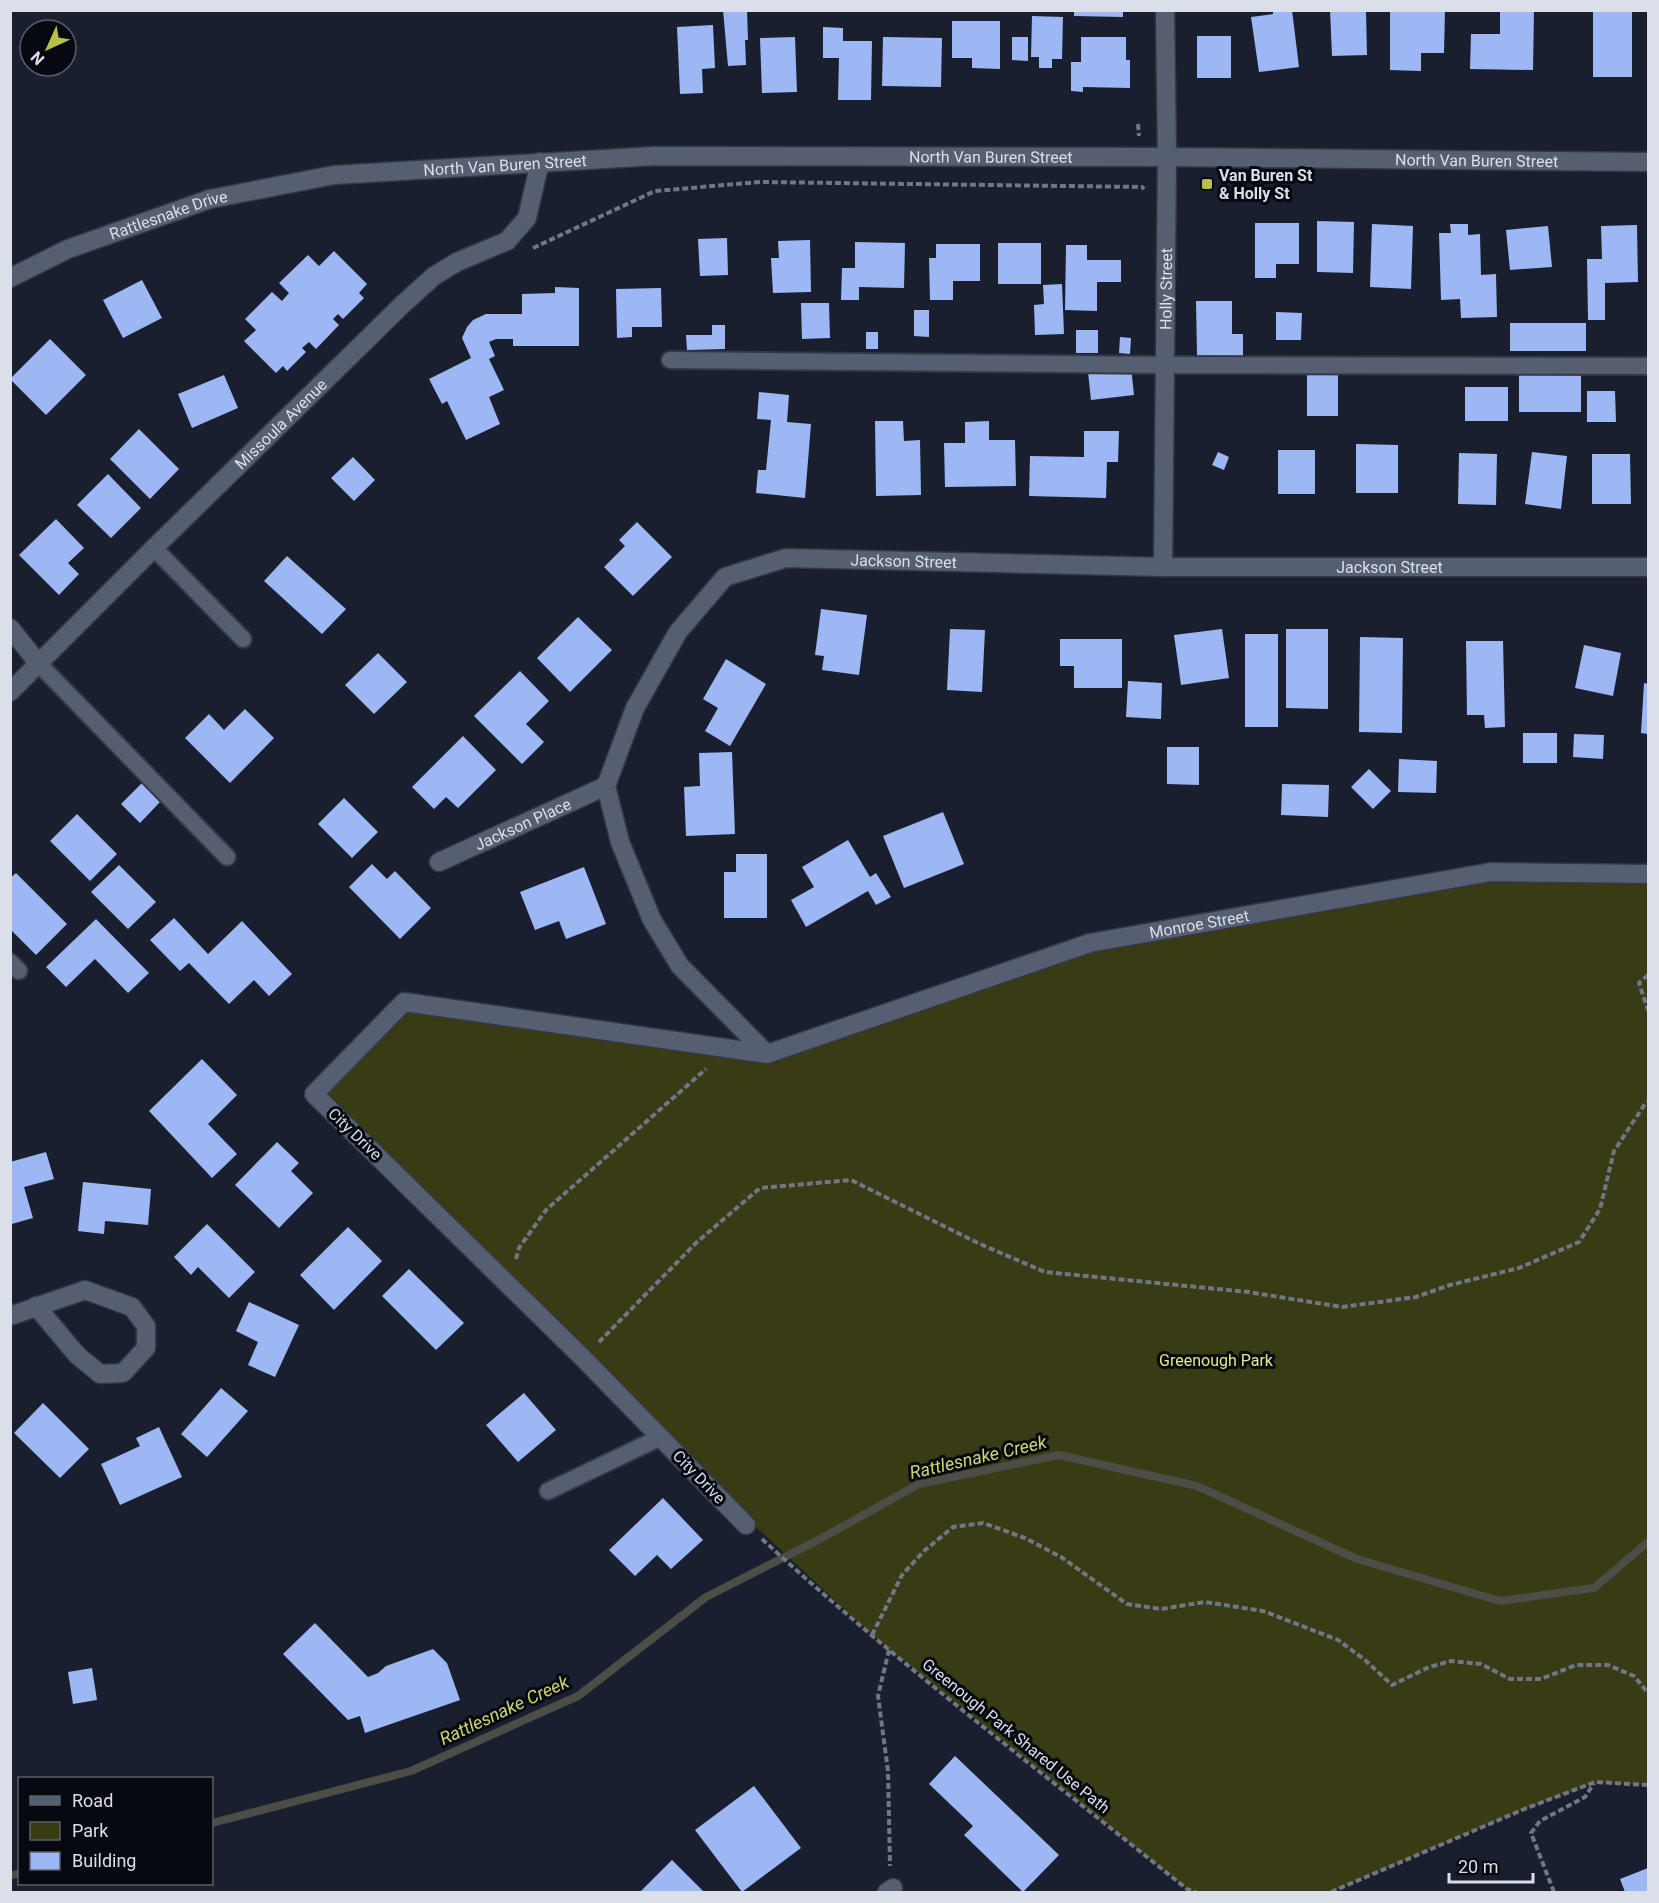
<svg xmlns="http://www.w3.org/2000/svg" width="1659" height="1903" font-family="Roboto,sans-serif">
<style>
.green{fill:#383b13}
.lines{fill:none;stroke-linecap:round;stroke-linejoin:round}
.stream{stroke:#4b4d46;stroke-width:8}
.building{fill:#9db7f4}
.lane-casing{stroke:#343845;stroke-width:20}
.street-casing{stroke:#343845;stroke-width:21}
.secondary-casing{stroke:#343845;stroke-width:21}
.path{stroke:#717684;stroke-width:4;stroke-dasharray:6 3;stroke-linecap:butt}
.lane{stroke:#565e71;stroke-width:16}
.street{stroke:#565e71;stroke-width:18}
.secondary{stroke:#565e71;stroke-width:18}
.poi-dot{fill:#b9c046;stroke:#070910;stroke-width:2}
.labels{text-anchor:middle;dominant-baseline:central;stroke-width:6;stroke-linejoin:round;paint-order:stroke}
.street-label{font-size:16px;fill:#dbdfea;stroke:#070910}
.poi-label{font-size:16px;font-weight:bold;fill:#dbdfea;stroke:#070910;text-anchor:start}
.park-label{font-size:16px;fill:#e3ea88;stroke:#070910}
.water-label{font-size:18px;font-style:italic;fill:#ced574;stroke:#070910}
</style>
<rect width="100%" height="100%" fill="#191f2f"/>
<path class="green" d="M1491,872L1648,874V1785L1595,1783L1522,1810L1331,1892H1196L1187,1889L872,1635L756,1527L676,1442L314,1094L404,1002L767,1054L1090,943Z"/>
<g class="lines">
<path class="stream" d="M212,1823L411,1771L578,1696L706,1597L820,1539L919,1484L1059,1455L1197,1486L1357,1559L1500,1601L1594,1588L1648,1542
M10,1876L20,1873"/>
</g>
<path class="building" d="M723,10H747L748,40H745L746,65L728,66Z
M1074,10H1123V17L1074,16Z
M1273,10H1292L1299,67L1259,72L1251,17L1273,14Z
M1330,10H1366L1367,55L1332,56Z
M1390,10H1445L1444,53H1421V71L1390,70Z
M1500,10H1534L1533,70L1470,69L1471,34H1500Z
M1593,10H1632V77H1593Z
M1032,16L1063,17L1062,59H1052V68H1039V57H1031Z
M952,21H1000V69L972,68V58H952Z
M713,25L715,68L702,69L703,93L680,94L677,27Z
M823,27L843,28V41H872L871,100H838L839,58H823Z
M1197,36H1231V78H1197Z
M795,37L797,92L762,93L760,38Z
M883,37L942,38L941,87L882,86Z
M1012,37H1028V61L1012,60Z
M1081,37H1126V60H1130V88L1083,87V92L1071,91V62H1081Z
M1317,221L1354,222L1353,273L1317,272Z
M1255,223H1299V264H1276V278H1255Z
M1372,224L1413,226L1411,289L1370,287Z
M1450,224H1468V235L1480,234L1481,275L1496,274L1497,317L1461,318L1460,299L1441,300L1439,233H1451Z
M1637,225L1638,282L1605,283V320H1588L1587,259H1602L1601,226Z
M1548,226L1552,267L1510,270L1506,230Z
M727,238L728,275L700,276L698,239Z
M810,240L811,292L773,293L771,258H779L778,241Z
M855,242L905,243L904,288L859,287V300H841L842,268H855Z
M998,243H1041V284H998Z
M936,244H980V281H953V300H930L929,258H936Z
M1066,245H1087V260H1121V282H1097V311L1065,310Z
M334,251L367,284L359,293L364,298L343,319L338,314L333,319L339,325L316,349L309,342L302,348L306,352L287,371L283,366L276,373L244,341L256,330L245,319L272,292L282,301L289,293L279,283L308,255L319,266Z
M142,280L162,318L123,338L103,300Z
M1062,284L1064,334L1035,335L1034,305L1044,304L1043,285Z
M555,287L579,288V346H513V339H496L489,342L495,356L489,359L504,390L489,397L500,424L466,440L447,401L442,404L429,379L471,358L462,338L467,327L473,320L486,314H522V294L555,293Z
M661,288L662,327H632V337L617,338L616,289Z
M1196,301H1232V334H1243V356H1197Z
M801,303H829L830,338L802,339Z
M914,310H929V337L914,336Z
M1276,312L1302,313L1301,340H1276Z
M1510,323H1586V351H1510Z
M712,325H725V349L687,350L686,335H712Z
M1076,330H1098V353H1076Z
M866,332H878V349H866Z
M1120,337L1131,338L1130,354L1119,353Z
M50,339L86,375L46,415L10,379Z
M1131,367L1134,395L1091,400L1088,372Z
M1307,372H1338V416H1307Z
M1519,372H1581V412H1519Z
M224,375L238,408L192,428L178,394Z
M1465,387H1508V421H1465Z
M1587,391H1615L1616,422H1587Z
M759,392L789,395L787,422L811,424L805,498L756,493L758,470H766L771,420L757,419Z
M875,421H903L904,441L920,440L921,495L876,496Z
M989,421V440H1015L1016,486L945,487L944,443H965V422Z
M139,429L179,469L150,499L110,459Z
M1084,431H1119L1118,462H1107L1106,498L1029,496L1030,456L1084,457Z
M1356,444L1398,445V493H1356Z
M1278,450H1315V494H1278Z
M1218,452L1229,457L1224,470L1212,465Z
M1532,452L1567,456L1561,509L1525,504Z
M1459,453L1497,454L1496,505L1458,504Z
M1592,454H1630L1631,504H1592Z
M353,457L375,480L354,501L331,478Z
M108,474L141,508L111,538L77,505Z
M56,519L84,548L68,563L79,574L59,595L19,555Z
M637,522L672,557L633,596L604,567L625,546L619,540Z
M287,556L346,609L322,634L264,581Z
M821,609L867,615L859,675L822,670L824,656L815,655Z
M578,617L612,650L570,692L537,658Z
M950,629L985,630L982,692L947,690Z
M1222,629L1229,678L1181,685L1174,635Z
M1286,629H1328V709L1286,708Z
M1245,634H1278V727H1245Z
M1360,637L1403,638L1402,733L1359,732Z
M1060,639H1122V688H1074V666H1060Z
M1466,641H1503L1505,727L1485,728L1484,715H1467Z
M1584,645L1621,653L1613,696L1575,688Z
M378,653L407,682L374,714L345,685Z
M726,659L766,684L730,746L705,731L718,708L703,699Z
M520,671L549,701L526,724L544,742L522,764L474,716Z
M1128,681L1162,683L1161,719L1126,717Z
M1644,683L1648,684V734L1641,733Z
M245,709L274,738L230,783L185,738L209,714L224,730Z
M1523,733H1557V763H1523Z
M1574,734L1604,735L1603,759L1573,757Z
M463,736L496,770L458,808L446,797L434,809L412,787Z
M1167,747H1199V785L1167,784Z
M732,752L735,834L686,836L684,787L700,786L699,753Z
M1399,759L1437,761L1436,793L1398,792Z
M1369,769L1391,791L1373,809L1351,787Z
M142,783L160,802L140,823L121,804Z
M1282,784L1329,785L1328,817L1281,815Z
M344,798L378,832L352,858L318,824Z
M943,812L964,864L904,888L883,836Z
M77,814L117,854L90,881L50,841Z
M848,840L870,877L876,873L891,897L876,905L868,891L806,927L791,900L814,887L802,867Z
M736,854H767V918H724V872H736Z
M372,864L387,879L395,871L431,908L400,939L349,887Z
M119,865L156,902L128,929L91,892Z
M584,867L606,924L566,939L559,921L535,930L520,892Z
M16,873L67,924L36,955L10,929V878Z
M174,918L208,954L242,921L292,974L269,996L254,980L229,1004L189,963L180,971L150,940Z
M96,919L149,973L128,993L95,959L66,987L46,967Z
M202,1059L237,1095L208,1124L237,1154L212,1178L149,1111Z
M277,1142L299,1163L291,1171L313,1193L279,1228L235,1185Z
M46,1152L54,1179L24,1187L33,1218L12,1224L10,1162Z
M83,1182L151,1189L148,1225L105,1221L104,1234L78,1231Z
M207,1224L255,1272L229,1298L198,1267L191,1275L174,1257Z
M348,1227L382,1261L334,1310L300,1275Z
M409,1269L464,1323L436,1350L382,1296Z
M249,1302L299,1325L275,1377L248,1365L258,1342L236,1331Z
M221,1388L248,1411L207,1457L181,1434Z
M524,1393L556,1430L518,1462L486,1425Z
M43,1403L89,1449L60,1478L14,1433Z
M159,1427L182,1477L120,1505L101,1464L140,1446L136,1438Z
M663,1498L703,1540L671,1569L657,1555L635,1576L609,1550Z
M315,1623L368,1677L378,1673L386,1666L433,1649L447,1663L460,1700L365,1733L360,1716L348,1720L283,1654Z
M92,1668L97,1700L73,1704L68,1672Z
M955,1756L1059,1855L1023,1892L964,1835L973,1826L929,1784Z
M754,1786L801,1848L742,1892L695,1830Z
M672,1860L704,1892H640Z
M1648,1868V1892H1625L1620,1879Z"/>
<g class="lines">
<g class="lane-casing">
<path id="lane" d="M670,360L1165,365L1648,366
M154,548L243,639
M39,664L227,857
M10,962L19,971
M548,1491L661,1437"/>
</g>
<g class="street-casing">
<g id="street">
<path id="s1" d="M1163,567L1167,157L1165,10"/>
<path d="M10,628L39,664"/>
<path id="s2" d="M10,692L154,548L403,304L434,276L457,262L507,241L527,218L540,162"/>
<path id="s3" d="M439,862L606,786"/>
<path id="s4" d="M767,1054L680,966L652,920L620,842L606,786L635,708L678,632L725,577L786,558L1163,567H1648"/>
<path d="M10,1316L85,1290L132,1307L146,1326V1348L123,1373L100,1374L77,1355L36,1306"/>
<path id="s5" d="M746,1525L584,1359L314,1094L404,1002L767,1054L1090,943L1491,872L1648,874"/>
<path d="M887,1892L893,1888"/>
</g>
</g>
<g class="secondary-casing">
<g id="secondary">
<path id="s6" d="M10,278L68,249L210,199L334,175L655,156L1167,157L1648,162"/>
</g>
</g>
<path class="path" d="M1138,124L1139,136
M533,248L655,191L760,182L1142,187L1144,189
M1648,975L1639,983L1648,1010
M516,1259L519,1248L546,1210L706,1069
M599,1342L697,1242L760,1188L851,1180L980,1244L1045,1272L1248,1292L1342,1307L1416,1297L1450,1285L1519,1268L1579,1242L1600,1209L1614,1151L1645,1104L1648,1102
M762,1539C897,1663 1044,1774 1187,1889L1196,1892
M872,1635L902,1575L924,1551L953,1527L983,1523L1025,1538L1061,1557L1127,1604L1161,1609L1205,1602L1263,1611L1338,1640L1365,1660L1392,1685L1429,1667L1451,1661L1481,1664L1510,1679H1541L1576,1665H1608L1634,1676L1648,1693
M889,1650L878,1696L888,1771L890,1866
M1331,1892L1522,1810L1595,1782L1648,1785
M1554,1892L1531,1833L1540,1821L1585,1797L1594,1783"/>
<use href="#lane" class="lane"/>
<use href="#street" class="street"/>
<use href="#secondary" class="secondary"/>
</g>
<rect class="poi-dot" x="1201" y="178" width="12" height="12" rx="3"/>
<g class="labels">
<g class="street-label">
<text stroke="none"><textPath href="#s6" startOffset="999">North Van Buren Street</textPath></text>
<text stroke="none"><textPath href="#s6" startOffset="1485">North Van Buren Street</textPath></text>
<text stroke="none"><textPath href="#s6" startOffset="513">North Van Buren Street</textPath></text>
<text stroke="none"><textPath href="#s6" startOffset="171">Rattlesnake Drive</textPath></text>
<text stroke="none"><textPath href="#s1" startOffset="278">Holly Street</textPath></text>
<text stroke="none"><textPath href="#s2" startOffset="381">Missoula Avenue</textPath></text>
<text stroke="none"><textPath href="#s4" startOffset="744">Jackson Street</textPath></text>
<text stroke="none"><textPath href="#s4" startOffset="1230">Jackson Street</textPath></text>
<text stroke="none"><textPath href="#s3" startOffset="92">Jackson Place</textPath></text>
<text stroke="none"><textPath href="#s5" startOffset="1558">Monroe Street</textPath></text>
<text transform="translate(355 1134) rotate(44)">City Drive</text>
<text transform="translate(699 1477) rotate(46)">City Drive</text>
<text transform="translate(1016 1736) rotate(39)">Greenough Park Shared Use Path</text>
</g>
<g class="poi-label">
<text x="1219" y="175">Van Buren St<tspan x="1219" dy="18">&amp; Holly St</tspan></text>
</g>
<g class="park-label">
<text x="1216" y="1360">Greenough Park</text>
</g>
<g class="water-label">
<text transform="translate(978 1457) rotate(-13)">Rattlesnake Creek</text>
<text transform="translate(504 1710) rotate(-25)">Rattlesnake Creek</text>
</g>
</g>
<rect width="1659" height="1903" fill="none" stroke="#dbdfea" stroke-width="24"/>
<rect x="18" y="1777" width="195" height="108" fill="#070910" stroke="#5c5f67" stroke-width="1.5"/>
<rect x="30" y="1796" width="30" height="9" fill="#565e71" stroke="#5c5f67" stroke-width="1.5"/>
<text x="72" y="1807" font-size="18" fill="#dbdfea">Road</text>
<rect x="30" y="1822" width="30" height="18" fill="#383b13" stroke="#5c5f67" stroke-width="1.5"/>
<text x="72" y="1837" font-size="18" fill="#dbdfea">Park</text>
<rect x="30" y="1852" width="30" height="18" fill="#9db7f4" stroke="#5c5f67" stroke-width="1.5"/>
<text x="72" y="1867" font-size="18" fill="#dbdfea">Building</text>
<g transform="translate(48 48) rotate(225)"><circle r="28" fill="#070910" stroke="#5c5f67" stroke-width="1.5"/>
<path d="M0-4.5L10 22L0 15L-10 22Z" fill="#b9c046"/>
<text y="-9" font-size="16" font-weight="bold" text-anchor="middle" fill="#dbdfea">N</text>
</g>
<path d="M1449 1873v9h84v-9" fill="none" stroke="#dbdfea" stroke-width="3"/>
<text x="1458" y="1873" font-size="18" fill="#dbdfea" stroke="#070910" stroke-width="4.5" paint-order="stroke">20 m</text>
</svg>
